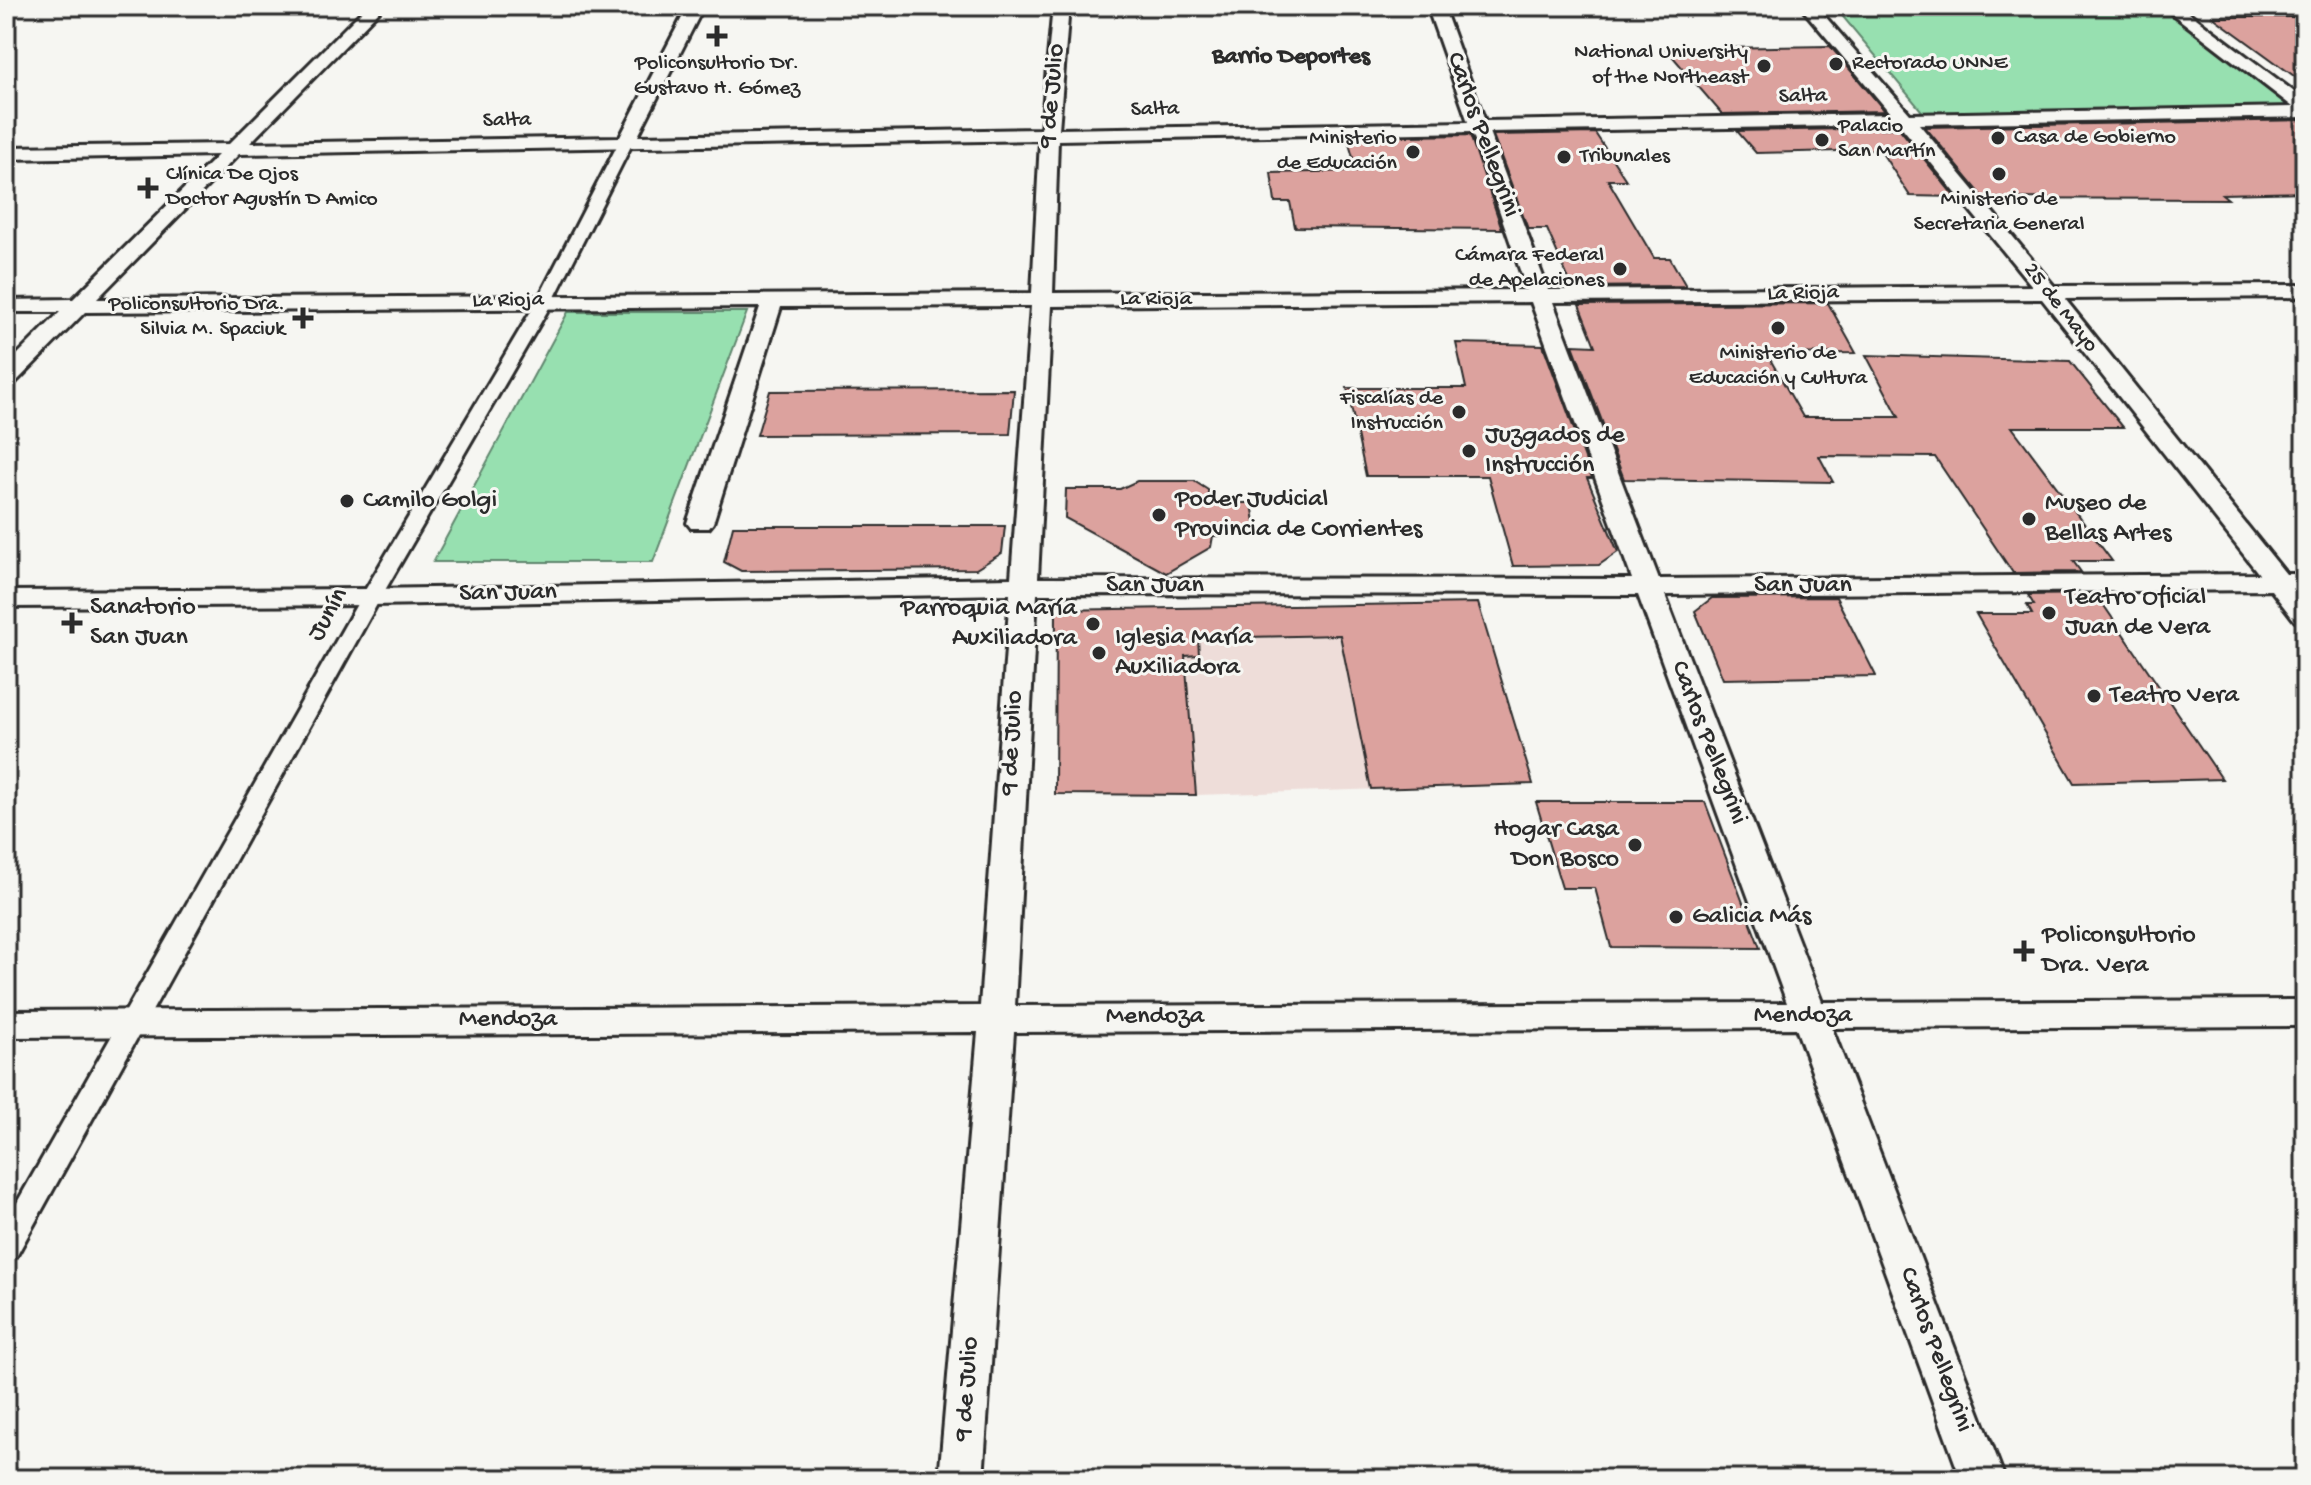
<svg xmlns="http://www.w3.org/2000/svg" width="2311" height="1485" font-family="'Gochi Hand',sans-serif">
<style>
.built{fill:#eeddd9}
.green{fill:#97e0b0;stroke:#61866e;stroke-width:2}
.building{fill:#dca29e;stroke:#2b2b2b;stroke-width:2}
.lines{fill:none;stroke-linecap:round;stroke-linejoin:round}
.pedestrian-casing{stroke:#2b2b2b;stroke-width:6}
.minor-casing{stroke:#2b2b2b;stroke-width:6}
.pedestrian{fill:#f6f6f2;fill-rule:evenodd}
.minor{fill:#f6f6f2;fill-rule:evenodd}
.poi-dot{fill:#2b2b2b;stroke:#f6f6f2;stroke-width:3}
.labels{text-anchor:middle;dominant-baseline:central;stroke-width:6;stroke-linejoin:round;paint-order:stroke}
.far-poi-label{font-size:22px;fill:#2b2b2b;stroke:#f6f6f2;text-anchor:end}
.far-street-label{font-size:22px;fill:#2b2b2b;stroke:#f6f6f2}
.far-neighbourhood-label{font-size:24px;font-weight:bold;fill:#2b2b2b;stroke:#f6f6f2}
.street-label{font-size:26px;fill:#2b2b2b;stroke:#f6f6f2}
.poi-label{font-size:26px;fill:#2b2b2b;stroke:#f6f6f2;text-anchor:start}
</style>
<rect width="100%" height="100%" fill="#f6f6f2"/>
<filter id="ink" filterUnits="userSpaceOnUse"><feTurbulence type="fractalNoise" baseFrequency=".0125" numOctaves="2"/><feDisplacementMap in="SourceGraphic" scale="16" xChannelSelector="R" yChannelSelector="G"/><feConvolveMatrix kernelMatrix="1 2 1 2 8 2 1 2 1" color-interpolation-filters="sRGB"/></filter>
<g filter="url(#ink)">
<path class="built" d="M1478,603L1533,784L1196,795L1055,794V696H1145L1141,609Z"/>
<path class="green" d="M1834,6H2163L2303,109L1925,115Z
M568,312H747L653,562H433Z"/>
<path class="building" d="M2213,17H2305V84Z
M1830,46L1885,111L1722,114L1666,49Z
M2305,120V192L2222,194L2228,199L1984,198L1925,127Z
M1899,128L1955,197L1910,196L1880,150L1756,153L1737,131Z
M1595,133L1626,180H1608L1654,258H1670L1686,286L1572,287L1547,229H1528L1493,135Z
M1470,135L1502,229L1295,227L1290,202H1275L1271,173L1357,171L1347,137Z
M1828,303L1856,353L1767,354L1803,417H1899L1866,355L2070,361L2123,427H2012L2112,561H2073L2081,572L2013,573L1935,457L1819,456L1833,482L1624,479L1573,345L1595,346L1579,305Z
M1456,343L1543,345L1592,478H1587L1618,552L1599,565L1513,566L1488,476H1366L1347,388H1466Z
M1014,390L1010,434L757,435L770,391Z
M1137,481H1194L1208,490L1209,503H1252L1257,535L1213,536L1211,547L1166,573L1065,518L1066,489H1120Z
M733,526H1005L1002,553L976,569L741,571L724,562Z
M2096,594L2222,779L2074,783L1976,614H2032L2027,605H2034L2028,595Z
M1836,597L1876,676L1723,679L1695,611L1712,598Z
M1478,603L1533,784L1371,789L1340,635L1198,638L1199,655L1185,656L1196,795L1055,794L1056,610Z
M1536,802H1705L1760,948L1611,947L1595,888H1562Z"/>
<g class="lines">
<g class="pedestrian-casing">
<path id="pedestrian" d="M626,138L633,142L553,301L381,597L16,1257L6,1261V1222L361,597L537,301L619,142Z"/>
</g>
<g class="minor-casing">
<path id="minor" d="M367,6H384L250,143L620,137L688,6H704L638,136L1041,129L1053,6H1069L1059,129L1468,122L1427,6H1443L1485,121L1891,114L1800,6H1816L1910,114L2293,107L2162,6H2180L2305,100V117L1919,124L2054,286L2305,285V297L2065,299L2286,574H2305V590H2299L2305,597V623L2295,621L2271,590L1665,595L1822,1002L2305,1000V1026L1832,1028L2005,1479H1961L1796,1028L1014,1032L983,1479H939L978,1032L6,1037V1011L980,1006L1010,594L371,605L6,607V591L371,589L1011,578L1031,306L781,307L713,523L709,528H691L687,523L760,307L85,312L14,384L6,386V366L60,312H6V300L73,299L218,155L6,159V147L229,144ZM1900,125L2032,286L1548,290L1489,132ZM1472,132L1527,290L1053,293L1058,140ZM1040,140L1032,293L97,299L239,154ZM2042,299L2259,574L1659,579L1553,302ZM1531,302L1632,579L1038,578L1052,306ZM1037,594L1638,595L1787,1003L1015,1006Z"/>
</g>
<use href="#pedestrian" class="pedestrian"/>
<use href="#minor" class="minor"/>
</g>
</g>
<g class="poi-dot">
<path d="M713 24h8v8h8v8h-8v8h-8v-8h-8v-8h8z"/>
<circle cx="1836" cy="64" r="8"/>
<circle cx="1764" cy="66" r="8"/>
<circle cx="1998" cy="138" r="8"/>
<circle cx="1822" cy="140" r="8"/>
<circle cx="1413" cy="152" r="8"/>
<circle cx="1564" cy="157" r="8"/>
<circle cx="1999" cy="174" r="8"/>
<path d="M144 176h8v8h8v8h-8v8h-8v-8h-8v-8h8z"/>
<circle cx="1620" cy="269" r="8"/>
<path d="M299 306h8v8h8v8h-8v8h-8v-8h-8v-8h8z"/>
<circle cx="1778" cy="328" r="8"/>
<circle cx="1459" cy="412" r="8"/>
<circle cx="1469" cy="451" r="8"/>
<circle cx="347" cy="501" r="8"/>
<circle cx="1159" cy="515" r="8"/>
<circle cx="2029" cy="519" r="8"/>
<circle cx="2049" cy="613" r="8"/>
<path d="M68 611h8v8h8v8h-8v8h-8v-8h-8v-8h8z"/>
<circle cx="1093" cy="624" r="8"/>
<circle cx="1099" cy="653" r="8"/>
<circle cx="2094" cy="696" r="8"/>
<circle cx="1635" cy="845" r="8"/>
<circle cx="1676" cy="917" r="8"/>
<path d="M2020 939h8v8h8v8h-8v8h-8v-8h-8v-8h8z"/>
</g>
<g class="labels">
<g class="far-poi-label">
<text x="1748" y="53">National University<tspan x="1748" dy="25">of the Northeast</tspan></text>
<text x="717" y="64" text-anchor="middle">Policonsultorio Dr.<tspan x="717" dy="25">Gustavo H. Gómez</tspan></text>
<text x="1852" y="64" text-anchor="start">Rectorado UNNE</text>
<text x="1838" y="127" text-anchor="start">Palacio<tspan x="1838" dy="25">San Martín</tspan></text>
<text x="2014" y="138" text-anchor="start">Casa de Gobierno</text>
<text x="1397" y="139">Ministerio<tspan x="1397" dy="25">de Educación</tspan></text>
<text x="1580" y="157" text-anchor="start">Tribunales</text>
<text x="166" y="175" text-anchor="start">Clínica De Ojos<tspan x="166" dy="25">Doctor Agustín D Amico</tspan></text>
<text x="1999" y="200" text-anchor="middle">Ministerio de<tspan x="1999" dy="25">Secretaria General</tspan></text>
<text x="1604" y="256">Cámara Federal<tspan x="1604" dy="25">de Apelaciones</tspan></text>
<text x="285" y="305">Policonsultorio Dra.<tspan x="285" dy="25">Silvia M. Spaciuk</tspan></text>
<text x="1778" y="354" text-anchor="middle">Ministerio de<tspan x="1778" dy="25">Educación y Cultura</tspan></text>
<text x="1443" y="399">Fiscalías de<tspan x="1443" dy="25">Instrucción</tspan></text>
</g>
<g class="far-street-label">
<text transform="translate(1803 97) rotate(-1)">Salta</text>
<text transform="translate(1155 110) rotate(-1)">Salta</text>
<text transform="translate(507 121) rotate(-1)">Salta</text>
<text transform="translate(1803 294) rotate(-1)">La Rioja</text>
<text x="1156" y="300">La Rioja</text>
<text transform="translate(508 301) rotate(-1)">La Rioja</text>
<text transform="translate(2060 308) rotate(52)">25 de Mayo</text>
</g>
<g class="far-neighbourhood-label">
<text x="1291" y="57">Barrio Deportes</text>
</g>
<g class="street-label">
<text transform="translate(1053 96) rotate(-85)">9 de Julio</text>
<text transform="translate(1482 135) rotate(70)">Carlos Pellegrini</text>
<text x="1155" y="586">San Juan</text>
<text x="1803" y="586">San Juan</text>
<text transform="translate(508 594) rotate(-1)">San Juan</text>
<text transform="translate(329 615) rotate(-61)">Junín</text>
<text transform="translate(1013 743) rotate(-87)">9 de Julio</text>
<text transform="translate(1708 743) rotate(69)">Carlos Pellegrini</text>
<text x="1803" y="1016">Mendoza</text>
<text x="1155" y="1017">Mendoza</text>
<text x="508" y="1020">Mendoza</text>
<text transform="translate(1935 1350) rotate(70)">Carlos Pellegrini</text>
<text transform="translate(968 1389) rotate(-86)">9 de Julio</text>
</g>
<g class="poi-label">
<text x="1485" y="436">Juzgados de<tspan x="1485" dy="30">Instrucción</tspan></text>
<text x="1175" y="500">Poder Judicial<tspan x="1175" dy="30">Provincia de Corrientes</tspan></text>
<text x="363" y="501">Camilo Golgi</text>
<text x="2045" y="504">Museo de<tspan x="2045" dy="30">Bellas Artes</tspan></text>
<text x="2065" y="598">Teatro Oficial<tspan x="2065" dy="30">Juan de Vera</tspan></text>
<text x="90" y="608">Sanatorio<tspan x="90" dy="30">San Juan</tspan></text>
<text x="1077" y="609" text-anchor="end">Parroquia María<tspan x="1077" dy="30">Auxiliadora</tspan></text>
<text x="1115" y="638">Iglesia María<tspan x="1115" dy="30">Auxiliadora</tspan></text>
<text x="2110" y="696">Teatro Vera</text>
<text x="1619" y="830" text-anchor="end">Hogar Casa<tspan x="1619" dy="30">Don Bosco</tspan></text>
<text x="1692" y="917">Galicia Más</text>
<text x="2042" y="936">Policonsultorio<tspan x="2042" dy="30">Dra. Vera</tspan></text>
</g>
</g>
<rect width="2311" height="1485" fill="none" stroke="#f6f6f2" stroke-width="32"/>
<rect x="16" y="16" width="2279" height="1453" fill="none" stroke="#2b2b2b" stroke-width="3" filter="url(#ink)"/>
</svg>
